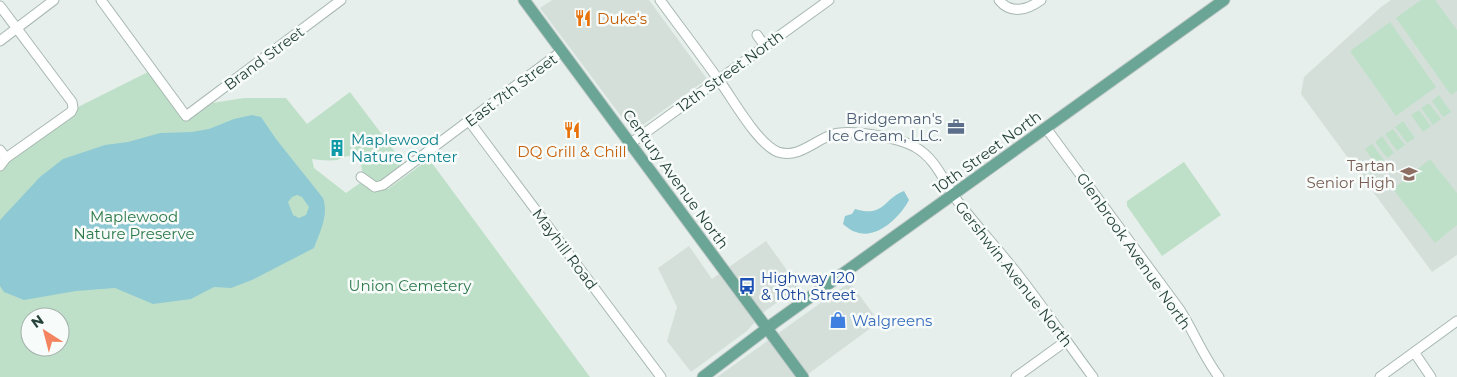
<svg xmlns="http://www.w3.org/2000/svg" width="1457" height="377" font-family="Montserrat,sans-serif">
<style>
.built{fill:#d4dfda}
.green{fill:#bfe0c8;fill-rule:evenodd}
.water{fill:#8ec9d4;fill-rule:evenodd}
.lines{fill:none;stroke-linecap:round;stroke-linejoin:round}
.minor-casing{stroke:#a8b8b2;stroke-width:11}
.major-casing{stroke:#c2cac8;stroke-width:13}
.minor{stroke:#fff;stroke-width:9}
.major{stroke:#6aa596;stroke-width:11}
.labels{text-anchor:middle;dominant-baseline:central;stroke-width:5;stroke-linejoin:round;paint-order:stroke}
.food-label{font-size:15px;fill:#c56008;stroke:#f7fbf9;text-anchor:start}
.street-label{font-size:15px;fill:#24423a;stroke:#f7fbf9}
.service-label{font-size:15px;fill:#4e5e75;stroke:#f7fbf9;text-anchor:end}
.culture-label{font-size:15px;fill:#0d838f;stroke:#f7fbf9;text-anchor:start}
.education-label{font-size:15px;fill:#785e54;stroke:#f7fbf9;text-anchor:end}
.park-label{font-size:15px;fill:#2d7a4b;stroke:#f7fbf9}
.transit-label{font-size:15px;fill:#164399;stroke:#f7fbf9;text-anchor:start}
.shop-label{font-size:15px;fill:#366cbe;stroke:#f7fbf9;text-anchor:start}
</style>
<rect width="100%" height="100%" fill="#e6efeb"/>
<path class="built" d="M552,0H649L707,79L633,132L540,8Z
M1391,0H1457V255L1432,272L1301,94L1304,77L1381,7Z
M766,241L799,287L765,311L747,331L691,372L667,341L677,307L658,268L689,246L712,279Z
M850,282L879,322L804,377H717Z"/>
<path class="green" d="M1421,0H1435L1457,30V91L1451,95L1396,18Z
M1390,22L1436,87L1396,116L1350,51Z
M150,71L187,118L212,103L244,98H286L307,124L350,92L405,165L381,182L375,183L362,172C362,162 355,153 344,157C342,157 338,160 337,160C329,161 319,160 312,159L314,168L346,193L360,183L374,190L388,189L429,159L590,377H0V172L8,161L73,115L78,107ZM30,317H60V347H30Z
M1439,95L1451,112L1443,117L1432,101Z
M1429,103L1441,119L1433,125L1421,108Z
M1419,110L1431,126L1423,132L1411,115Z
M1403,121L1415,138L1407,143L1395,127Z
M1393,129L1405,145L1397,151L1385,134Z
M1382,136L1394,153L1387,158L1375,142Z
M1372,144L1384,160L1377,166L1365,149Z
M1430,159L1457,193V225L1435,243L1393,189Z
M1184,162L1221,215L1162,256L1127,206V201Z"/>
<path class="water" d="M252,115L261,117L276,139L323,198C329,215 320,232 314,248L252,280L231,288L214,287L191,299L153,304L115,288L76,291L24,300L4,292L0,286V220L40,177L63,159L105,145L128,142L160,133L192,132L209,129L234,119ZM297,195L302,197L309,207L306,215L299,218L293,215L288,202L292,197Z
M904,191L909,200C900,217 877,240 856,232C851,231 847,227 843,224L845,216L852,214L855,209C884,218 883,199 904,191Z"/>
<g class="lines">
<g class="minor-casing">
<path id="minor" d="M101,0L186,116L341,0
M660,0C679,26 699,52 718,79C732,97 757,144 778,152C799,159 816,139 834,134C851,129 900,138 915,147C937,159 945,185 959,203C978,228 1000,251 1019,276C1045,309 1068,344 1093,377
M999,0C1011,15 1027,10 1041,0
M0,6L72,102L73,108L71,112L6,158L0,166
M757,35L765,46
M0,41L54,0
M469,121L661,377
M1046,128L1180,310C1194,332 1203,356 1219,377
M631,143L829,0
M0,150L6,158
M361,177L375,187L383,185L562,51
M1414,352L1431,377
M1016,377L1066,341
M1380,377L1457,321"/>
</g>
<g class="major-casing">
<path id="major" d="M524,0L803,377
M703,377L774,323L1224,0"/>
</g>
<use href="#minor" class="minor"/>
<use href="#major" class="major"/>
</g>
<defs>
<g id="restaurant-bare" transform="scale(1.35)"><path d="M-5-6h1v4h1v-4h1v4h1v-4h1v5L-1.5 .5V6h-2V.5L-5-1ZM5-6V6H3V1.5H1.5Q1.5-4 5-6Z" fill="#e8710a" stroke="#f7fbf9" stroke-width="2.5" paint-order="stroke"/></g>
<g id="office-bare" transform="scale(1.35)"><path d="M-6-3h4V-5.5h4V-3h4V5H-6ZM-1-4.5V-3h2v-1.5ZM-6 0V1H6V0Z" fill="#5c6f8a" stroke="#f7fbf9" stroke-width="2.5" paint-order="stroke"/></g>
<g id="building-bare" transform="scale(1.35)"><path d="M-4-6H4V6H1V3H-1V6H-4ZM-2.5-4.3h1.7v1.8h-1.7ZM.8-4.3h1.7v1.8H.8ZM-2.5-1h1.7V.8h-1.7ZM.8-1h1.7V.8H.8Z" fill="#0f9aa8" stroke="#f7fbf9" stroke-width="2.5" paint-order="stroke"/></g>
<g id="school-bare" transform="scale(1.35)"><path d="M0-5L7-2L0 1L-7-2ZM-4 1L0 2.5L4 1V4Q0 6-4 4Z" fill="#8d6e63" stroke="#f7fbf9" stroke-width="2.5" paint-order="stroke"/></g>
<g id="bus-bare" transform="scale(1.35)"><path d="M-5-6H5V4H4V6H2V4H-2V6H-4V4H-5ZM-3.5-4V0h7V-4ZM-3.5 1.2v1.5H-2V1.2ZM2 1.2v1.5H3.5V1.2Z" fill="#1a4fb4" stroke="#f7fbf9" stroke-width="2.5" paint-order="stroke"/></g>
<g id="shop-bare" transform="scale(1.35)"><path d="M-5-2.5h2.3a2.7 3.5 0 0 1 5.4 0H5L5.5 6h-11ZM-1.5-2.5h3a1.5 2.3 0 0 0-3 0Z" fill="#3f7fe0" stroke="#f7fbf9" stroke-width="2.5" paint-order="stroke"/></g>
</defs>
<g fill-rule="evenodd">
<use href="#restaurant-bare" x="583" y="18"/>
<use href="#office-bare" x="956" y="127"/>
<use href="#restaurant-bare" x="572" y="130"/>
<use href="#building-bare" x="337" y="148"/>
<use href="#school-bare" x="1409" y="174"/>
<use href="#bus-bare" x="747" y="286"/>
<use href="#shop-bare" x="838" y="320"/>
</g>
<g class="labels">
<g class="food-label">
<text x="597" y="18">Duke's</text>
<text x="572" y="151" text-anchor="middle">DQ Grill &amp; Chill</text>
</g>
<g class="street-label">
<text transform="translate(264 58) rotate(-37)">Brand Street</text>
<text transform="translate(730 71) rotate(-36)">12th Street North</text>
<text transform="translate(511 90) rotate(-37)">East 7th Street</text>
<text transform="translate(987 152) rotate(-36)">10th Street North</text>
<text transform="translate(676 179) rotate(54)">Century Avenue North</text>
<text transform="translate(565 249) rotate(53)">Mayhill Road</text>
<text transform="translate(1134 251) rotate(55)">Glenbrook Avenue North</text>
<text transform="translate(1014 274) rotate(52)">Gershwin Avenue North</text>
</g>
<g class="service-label">
<text x="942" y="118">Bridgeman's<tspan x="942" dy="17">Ice Cream, LLC.</tspan></text>
</g>
<g class="culture-label">
<text x="351" y="139">Maplewood<tspan x="351" dy="17">Nature Center</tspan></text>
</g>
<g class="education-label">
<text x="1395" y="165">Tartan<tspan x="1395" dy="17">Senior High</tspan></text>
</g>
<g class="park-label">
<text x="134" y="216">Maplewood<tspan x="134" dy="17">Nature Preserve</tspan></text>
<text x="410" y="285">Union Cemetery</text>
</g>
<g class="transit-label">
<text x="761" y="277">Highway 120<tspan x="761" dy="17">&amp; 10th Street</tspan></text>
</g>
<g class="shop-label">
<text x="852" y="320">Walgreens</text>
</g>
</g>
<g transform="translate(45 332) rotate(324)"><circle r="24" fill="#f7fbf9" stroke="#a3b1ad"/>
<path d="M0-4L9 19L0 12L-9 19Z" fill="#f4845f"/>
<text y="-8" font-size="14" font-weight="bold" text-anchor="middle" fill="#24423a">N</text>
</g>
</svg>
